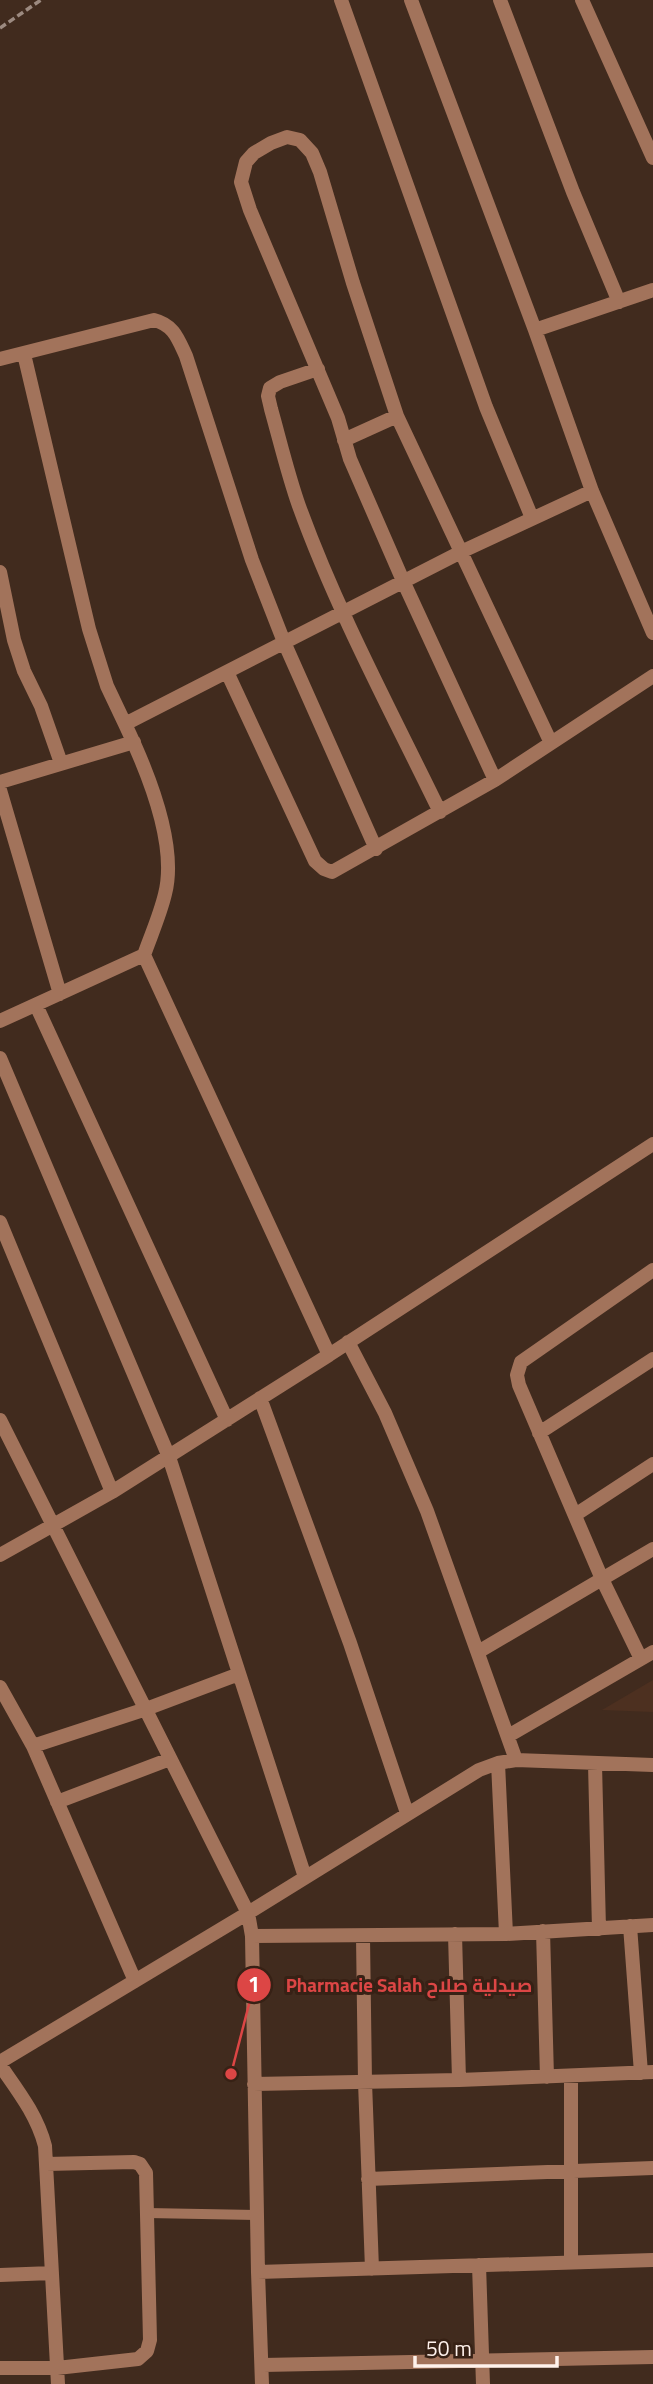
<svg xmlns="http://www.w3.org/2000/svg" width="653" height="2384" font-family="'Titillium Web',Cairo,sans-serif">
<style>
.built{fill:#4d3020}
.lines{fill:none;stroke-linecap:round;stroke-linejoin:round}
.path{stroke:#9c8a80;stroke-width:3.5;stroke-dasharray:7 3.5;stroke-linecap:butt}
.lane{stroke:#a2735b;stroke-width:10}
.street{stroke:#a2735b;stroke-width:14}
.leader{fill:none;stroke:#dc4645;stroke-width:2.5}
.callout-dot{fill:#dc4645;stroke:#372115;stroke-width:2.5}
.mark-label{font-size:21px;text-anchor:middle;font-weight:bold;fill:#fff}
.callout-label{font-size:19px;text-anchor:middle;font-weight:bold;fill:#dc4645;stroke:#372115;stroke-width:6;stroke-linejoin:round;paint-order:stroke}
</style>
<rect width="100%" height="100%" fill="#412b1e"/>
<path class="built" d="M653,1680V1712L602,1710Z"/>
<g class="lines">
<path class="path" d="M0,28L41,0"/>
<path class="lane" d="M147,2213L257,2215"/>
<path class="street" d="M341,0L486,407L532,518
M411,0L535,330L592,491L653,633
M500,0L573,192L619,302
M582,0L653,158
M535,330L653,290
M24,354L89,629L107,686L125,724
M0,359L154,320C174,325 178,339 186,356L252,560L284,642L376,849
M318,369L280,382L270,388L268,396L271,409C280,441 288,475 299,506C337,611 391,711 440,812
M344,440L397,416
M0,572L14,640L24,671L41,706L61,763
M227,672L315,861L324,869L332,872L495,780L653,676
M495,780L404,583L350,459L338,418L250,210L241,182L246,162L254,153L271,143L287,137L300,140L312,153L320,172L353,283L397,416L551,743
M0,782L134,742
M0,790L60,994
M144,955C151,935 160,915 165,894C178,844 147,770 125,724L463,551L592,491
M36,1005L227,1420
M0,1021L144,955L329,1355L653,1144
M0,1058L169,1457L305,1877
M0,1222L112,1492
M348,1342L385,1413L427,1511L516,1760
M260,1398L350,1643L407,1813
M0,1420L248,1913L252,1936L258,2272L262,2384
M539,1433L653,1359
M575,1515L653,1464
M0,1555L112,1492L329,1355
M478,1652L653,1549
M641,1659L602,1579L519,1385L517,1375L521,1362L653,1270
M0,1687L33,1746L135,1981
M508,1736L653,1652
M33,1746L146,1709L239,1674
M498,1763L506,1934
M595,1764L599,1929
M57,1802L170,1759
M630,1926L641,2073
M543,1931L547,2077
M455,1934L459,2080
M252,1936L506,1934L653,1925
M363,1937L365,2082L372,2269
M0,2062L248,1913L479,1770L498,1763L516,1760L653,1765
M0,2065C18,2091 37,2115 45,2146L58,2384
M571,2076V2262
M254,2084L459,2080L653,2072
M368,2179L653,2168
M479,2265L483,2384
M258,2272L653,2260
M0,2275L52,2273
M263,2365L653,2357
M0,2368H57L138,2359L147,2351L150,2340L146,2173L140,2164L134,2162L46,2164"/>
</g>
<path class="leader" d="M231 2074L254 1985"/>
<g class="callout-dot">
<circle cx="231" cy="2074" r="7"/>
<circle cx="254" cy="1985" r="18"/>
</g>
<g class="mark-label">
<text x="254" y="1992">1</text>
</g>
<g class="callout-label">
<text x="409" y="1992">Pharmacie Salah صيدلية صلاح</text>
</g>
<path d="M415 2356v10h142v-10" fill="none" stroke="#fff2ec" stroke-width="3.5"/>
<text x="426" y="2356" font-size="21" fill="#fff2ec" stroke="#372115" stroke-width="5" paint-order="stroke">50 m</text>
</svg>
